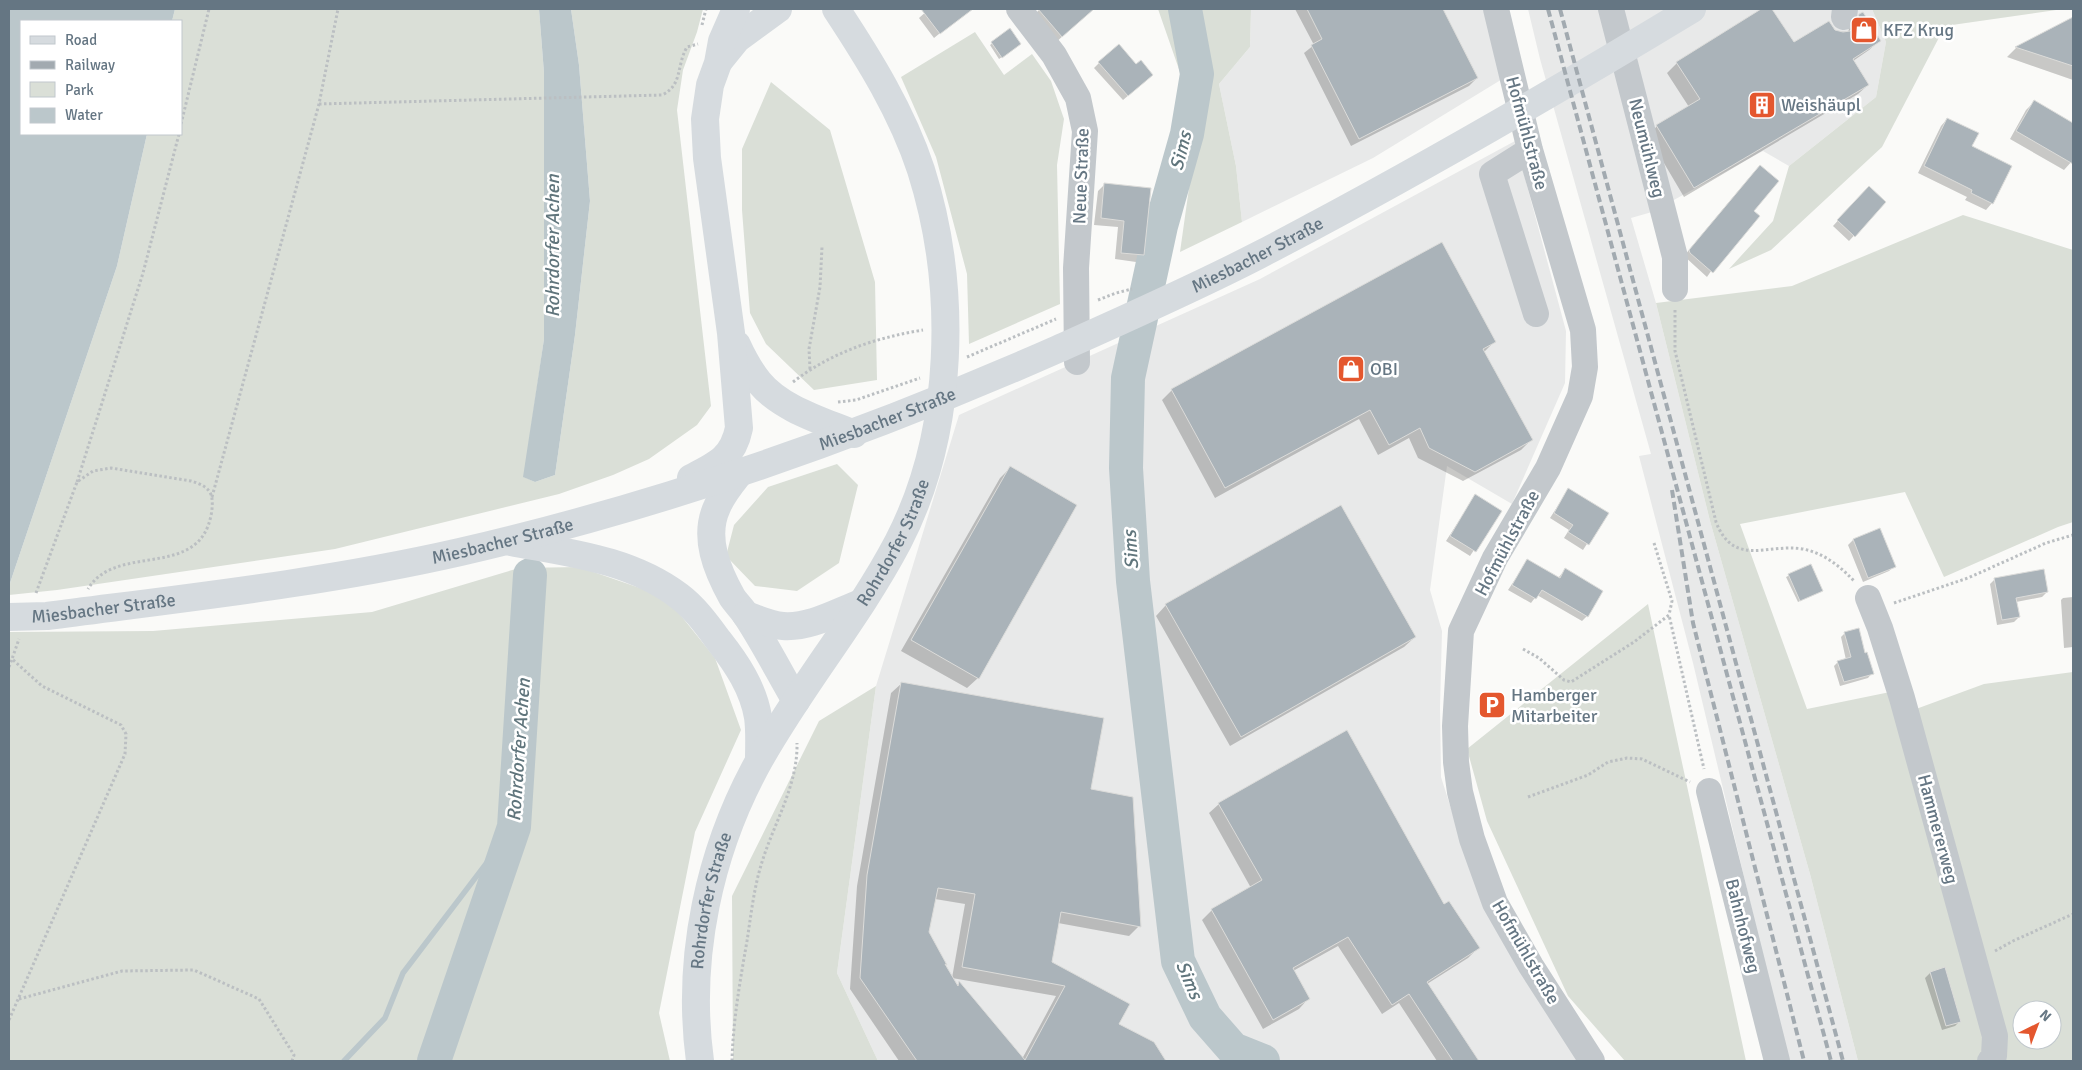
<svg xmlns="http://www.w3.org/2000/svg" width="2082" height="1070" font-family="Signika,sans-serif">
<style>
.built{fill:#e8e9e9}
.green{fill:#dadfd7;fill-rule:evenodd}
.water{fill:#bbc7cb}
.shadow{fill:#0003;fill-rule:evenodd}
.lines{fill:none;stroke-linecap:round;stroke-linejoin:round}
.stream{stroke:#bbc7cb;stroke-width:5.5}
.river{stroke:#bbc7cb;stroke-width:34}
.building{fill:#aab3b9;stroke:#dcdcda;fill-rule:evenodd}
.path{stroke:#bbbfc2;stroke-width:3;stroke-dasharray:2.5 2.5;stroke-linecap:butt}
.minor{stroke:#c3c8cc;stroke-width:26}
.major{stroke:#d6dbdf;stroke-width:28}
.rail{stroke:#a2aab0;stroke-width:4;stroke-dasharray:8 4;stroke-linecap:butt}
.labels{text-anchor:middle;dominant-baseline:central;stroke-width:5;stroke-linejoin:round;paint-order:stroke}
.poi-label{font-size:18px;fill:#657683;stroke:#fff;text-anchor:start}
.street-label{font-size:18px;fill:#657683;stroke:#fff}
.water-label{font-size:19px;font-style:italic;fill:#60757c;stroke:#fff}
</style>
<rect width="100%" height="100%" fill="#fafaf8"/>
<path class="built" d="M1251,9H1483L1504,78L1373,158L1242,222L1236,166L1219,84L1250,47Z
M1528,9H1872L1886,42L1876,97L1789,166L1763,151L1652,212L1631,218L1656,303L1710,521L1810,874L1858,1061H1788L1693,663L1639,456L1651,454L1540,59Z
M1515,141L1566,331L1565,383L1512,504L1447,466L1430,590L1442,631L1440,707L1441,777L1473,878L1581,1061H878L837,973L876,686L959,415L1260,279Z"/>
<path class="green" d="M175,9H539L544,73V339L524,477L535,482L555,475L575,335L590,201L579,65L571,9H703L697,32L683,70L677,110L711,406L697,425L649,459L613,475L559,494L335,549L57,590L9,595V586L117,266L147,134H181V21H172Z
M1158,9H1251L1250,47L1219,84L1236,166L1242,222L1180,252L1198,124Z
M1872,9H2063L1945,26L1882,147L1771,250L1729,269L1773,221L1789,166L1876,97L1886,42Z
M975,32L1004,75L1032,54L1051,81L1064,119L1057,165L1060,304L969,344L967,274L936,157L901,77Z
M771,82L830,130L875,282L877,380L814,390L766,344L750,313L742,210V149Z
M1963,215L2073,250V522L2058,527L1944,577L1905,492L1740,524L1807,709L1895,691L1916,709L1984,684L2073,672V1061H1858L1810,874L1710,521L1656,303L1792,286ZM2022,1010H2052V1040H2022Z
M837,464L858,485L839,563L797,591L755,586L726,556L734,525L768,487Z
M579,567L666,597L715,658L741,730L695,832L659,1013L670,1061H9V632L153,631L372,612L519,568Z
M1648,604L1746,1061H1625L1568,996L1487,821L1467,749Z
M876,686L837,973L878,1061H733L732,896L819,721Z"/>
<path class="water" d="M9,9H175L172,21H21V134H147L117,266L9,586Z
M539,9H571L579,65L590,201L575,335L555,475L535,482L523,477L544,339V73Z"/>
<path class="shadow" d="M929,9H963L966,12L934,38L919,18Z
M1040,9H1093L1054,44L1031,18Z
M1295,9H1441L1477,78L1469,86L1351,146L1304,53L1314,45Z
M1763,9H1771L1793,44L1834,31L1848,32L1850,26L1860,15L1879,41L1869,50L1853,61L1868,85L1858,94L1684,197L1648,136L1657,126L1689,107L1667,73L1677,63Z
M2073,18V80L2007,57L2016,48Z
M1010,30L1018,46L999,59L990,45Z
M1099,63L1136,66L1147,80L1123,100L1094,68Z
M2034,102L2073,125V160L2064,170L2010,139L2026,110Z
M1947,119L1970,147L1992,203L1986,210L1965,200L1967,197L1918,173L1941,126Z
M1755,171L1752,211L1707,277L1684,256Z
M1105,184L1143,255L1136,262L1115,259L1118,227L1094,225L1098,191Z
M1864,192L1885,202L1849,241L1833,226Z
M1494,342L1484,352L1531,440L1521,450L1463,481L1418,458L1409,438L1378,455L1359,419L1215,498L1162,400L1172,390Z
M1010,468L978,678L967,688L901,651L1000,478Z
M1568,490L1607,513L1583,550L1564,538L1569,530L1550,518Z
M1475,496L1500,511L1470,556L1446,541Z
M1880,530L1894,566L1889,571L1863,582L1848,545L1853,540Z
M1528,560L1558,578L1565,570L1587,616L1582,621L1537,595L1531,603L1508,590Z
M1811,565L1821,591L1798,602L1786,577Z
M1995,579L2047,592L2042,597L2016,602L2019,617L2014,622L1997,625L1990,584Z
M2073,597V647L2064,648L2061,600L2063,598Z
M1166,605L1415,637L1404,647L1230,746L1156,616Z
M1845,633L1865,654L1872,673L1868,678L1840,686L1834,666L1838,662L1846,660L1841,637Z
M902,683L1102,719L1090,790L1132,798L1139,926L1129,936L1058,923L1051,962L1128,1004L1117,1025L1153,1043L1164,1061H899L850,989L857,886L891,693ZM935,899L965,904L952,978L1056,996L1022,1059L959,983L956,986L944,966L945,964L928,932Z
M1219,804L1444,906L1478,948L1468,958L1427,984L1477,1061H1437L1399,1003L1382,1014L1338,946L1293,971L1308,999L1299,1009L1263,1029L1202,920L1212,910L1251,888L1209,813Z
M1930,973L1960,1021L1955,1026L1942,1030L1925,978Z"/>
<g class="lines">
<path class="stream" d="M344,1061L385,1018L403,973L514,827"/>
<path class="river" d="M1185,9L1197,74L1187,134L1161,226L1128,378L1126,468L1133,581L1178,961L1205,1017L1233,1049L1263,1061
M434,1061L514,827L530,575"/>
</g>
<path class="building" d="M921,9H973L940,34Z
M1038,9H1094L1062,37Z
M1307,9H1443L1478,78L1359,139L1311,45L1322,39Z
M1761,9H1772L1794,42L1829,21L1835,30L1843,32L1850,31L1856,26L1859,14L1863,12L1881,41L1853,59L1869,85L1694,188L1656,125L1700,99L1676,62Z
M2073,17V66L2015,47Z
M1010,28L1021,44L1002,58L991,42Z
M1119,44L1136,64L1141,60L1153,75L1128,96L1098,62Z
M2034,100L2073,123V164L2016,131Z
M1947,118L1979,133L1972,146L2012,166L1993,204L1971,193L1972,190L1924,166Z
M1760,165L1779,181L1754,211L1760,216L1713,273L1690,253L1689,250Z
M1104,183L1151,188L1144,255L1121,253L1124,221L1101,218Z
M1869,186L1886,202L1855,237L1837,220Z
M1442,242L1496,342L1483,349L1533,440L1475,472L1429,448L1420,428L1389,445L1370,410L1225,488L1171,389Z
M1010,466L1077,505L979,679L911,640Z
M1568,488L1609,513L1589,545L1568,532L1573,525L1554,513Z
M1475,494L1502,511L1476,552L1450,536Z
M1341,505L1416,637L1241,737L1165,604Z
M1880,528L1896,567L1868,578L1853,539Z
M1527,559L1560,578L1565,568L1603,591L1588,617L1542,590L1536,599L1512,585Z
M1811,564L1823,591L1800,601L1788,574Z
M2044,569L2048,592L2016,598L2020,617L2002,620L1994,578Z
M1859,628L1865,653L1867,652L1874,674L1844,682L1837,661L1851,657L1844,632Z
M901,682L1104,718L1091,789L1133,797L1141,927L1061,912L1052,962L1130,1004L1119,1024L1154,1042L1166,1061H917L860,978L867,875ZM938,888L975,894L962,967L1065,986L1025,1060L959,981L958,986L945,964L947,965L929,932Z
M1347,730L1444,904L1449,901L1480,948L1427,982L1479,1061H1453L1409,994L1392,1005L1348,937L1293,968L1310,999L1273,1020L1211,909L1262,880L1218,803Z
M1945,967L1961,1022L1946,1026L1930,972Z"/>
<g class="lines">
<path class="path" d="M702,25L706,9
M319,104L662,95C683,85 676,66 687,47L698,44
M181,124L209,9
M1098,300L1116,293L1132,289
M1675,310V351L1716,522C1734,568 1768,543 1803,549C1824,553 1841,567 1855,582
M967,357L1056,319
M810,369L809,349L820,287L822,247
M793,382C832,352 875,338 923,330
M838,402L856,400L920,378
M77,482L143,273L179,134
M212,497L319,104L338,9
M1654,543L1672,601L1669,615
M36,593L77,482L93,471L111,468L191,481C201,484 211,488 212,499C213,508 211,518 208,526C189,576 114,545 88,589
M1894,603L1968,578L2046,543L2073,535
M1523,649L1539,658L1564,680L1571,682L1634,642L1669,615L1704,769
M9,667L12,659
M1528,797L1588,775L1608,762L1627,758L1642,759L1690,782
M1995,951L2013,941L2073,914
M19,999L122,971L194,970L259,999L294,1055L292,1061
M9,1020L125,754L126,734L121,725L42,686L12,659L19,639
M732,1061C733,1021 740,981 747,941C751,915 754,887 762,862C774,823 798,785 797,743"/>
<path class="minor" d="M1019,9L1054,55L1078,98L1085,131L1076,268L1077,362
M1496,9L1530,150L1583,330L1585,367L1580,396L1548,468L1495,558L1461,631L1455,726L1456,762L1460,792L1472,839L1495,903L1531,966L1592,1061
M1611,9L1675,257V289
M1844,17L1845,9
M1530,150L1492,174L1536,314
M1868,598L1880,628L1902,698L1995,1036L1994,1056L1990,1061
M1709,791L1777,1061"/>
<g class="major">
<path d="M720,60L737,39L778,9"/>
<path d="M737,345C743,358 750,371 759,382C781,409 823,421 854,434"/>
<path d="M738,475C730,485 722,495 717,507C703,537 717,570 732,597C736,603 742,609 746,615C764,642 779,672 796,701"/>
<path d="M691,478C717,465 733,458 739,428L731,333L707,158L705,119L710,85L718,63L722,41L736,9"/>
<path d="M511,542C569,553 630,559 679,596C695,608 707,625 719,641C737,664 753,688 758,717C760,731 759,746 759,759"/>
<path d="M746,615C758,619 770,625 783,626C810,628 837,612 861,603"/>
<path id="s1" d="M9,617L47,616C185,598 324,583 460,552C668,504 863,435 1058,349C1125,319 1193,289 1259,255C1407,178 1550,95 1692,9"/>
<path id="s2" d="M700,1061C686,958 709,850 760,759C802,684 858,618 898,542C955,432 958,287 921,170C902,112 869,59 836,9"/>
</g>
<path class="rail" d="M1548,9L1831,1061
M1560,9L1843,1061
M1672,490L1693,623L1804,1061"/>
</g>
<defs>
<g id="shop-square" transform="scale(1.4375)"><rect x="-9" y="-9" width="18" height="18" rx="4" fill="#e4572e" stroke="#fff"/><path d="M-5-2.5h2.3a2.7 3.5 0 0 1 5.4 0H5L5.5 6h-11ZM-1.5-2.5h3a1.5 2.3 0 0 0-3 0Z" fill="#fff"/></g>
<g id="building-square" transform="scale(1.4375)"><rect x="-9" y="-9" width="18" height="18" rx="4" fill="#e4572e" stroke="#fff"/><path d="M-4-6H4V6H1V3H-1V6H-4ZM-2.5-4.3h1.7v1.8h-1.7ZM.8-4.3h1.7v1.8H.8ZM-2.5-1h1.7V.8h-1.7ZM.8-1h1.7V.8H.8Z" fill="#fff"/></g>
<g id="parking-square" transform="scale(1.4375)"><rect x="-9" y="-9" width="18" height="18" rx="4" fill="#e4572e" stroke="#fff"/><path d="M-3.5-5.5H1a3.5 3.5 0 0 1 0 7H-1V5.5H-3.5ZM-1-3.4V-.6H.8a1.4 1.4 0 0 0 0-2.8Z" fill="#fff"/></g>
</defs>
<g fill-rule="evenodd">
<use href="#shop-square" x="1864" y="30"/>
<use href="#building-square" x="1762" y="105"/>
<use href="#shop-square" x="1351" y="369"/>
<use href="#parking-square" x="1492" y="705"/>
</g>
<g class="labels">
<g class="poi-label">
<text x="1883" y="30">KFZ Krug</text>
<text x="1781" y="105">Weishäupl</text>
<text x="1370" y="369">OBI</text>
<text x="1511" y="695">Hamberger<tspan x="1511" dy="21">Mitarbeiter</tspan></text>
</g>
<g class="street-label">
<text transform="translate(1527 133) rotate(75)">Hofmühlstraße</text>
<text transform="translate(1647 148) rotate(76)">Neumühlweg</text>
<text transform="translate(1081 176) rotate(-88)">Neue Straße</text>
<text stroke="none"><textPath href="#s1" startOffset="1309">Miesbacher Straße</textPath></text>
<text stroke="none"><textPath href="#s1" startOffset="904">Miesbacher Straße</textPath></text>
<text stroke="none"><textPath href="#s1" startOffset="500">Miesbacher Straße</textPath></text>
<text stroke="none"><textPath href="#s2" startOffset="568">Rohrdorfer Straße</textPath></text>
<text transform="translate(1507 543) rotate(-62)">Hofmühlstraße</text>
<text stroke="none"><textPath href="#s1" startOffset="95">Miesbacher Straße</textPath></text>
<text transform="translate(1938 829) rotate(75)">Hammererweg</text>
<text stroke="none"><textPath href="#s2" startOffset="162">Rohrdorfer Straße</textPath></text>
<text transform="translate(1743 926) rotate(76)">Bahnhofweg</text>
<text transform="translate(1526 952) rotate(60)">Hofmühlstraße</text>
</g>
<g class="water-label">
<text transform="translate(1181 151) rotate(-76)">Sims</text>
<text transform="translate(553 246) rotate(-90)">Rohrdorfer Achen</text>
<text transform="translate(1131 550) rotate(-94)">Sims</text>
<text transform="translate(519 750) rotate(-86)">Rohrdorfer Achen</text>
<text transform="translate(1189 980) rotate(67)">Sims</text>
</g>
</g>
<rect width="2082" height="1070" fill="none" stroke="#657683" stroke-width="20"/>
<rect x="20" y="20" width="162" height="115" fill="#ffffff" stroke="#c1c8cd"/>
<rect x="30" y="36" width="25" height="8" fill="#d6dbdf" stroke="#c1c8cd"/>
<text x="65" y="45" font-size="15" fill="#657683">Road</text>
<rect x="30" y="61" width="25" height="8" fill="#a2aab0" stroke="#c1c8cd"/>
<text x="65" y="70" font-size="15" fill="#657683">Railway</text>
<rect x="30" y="82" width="25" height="15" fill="#dadfd7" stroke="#c1c8cd"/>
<text x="65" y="95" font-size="15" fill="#657683">Park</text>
<rect x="30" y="108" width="25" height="15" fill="#bbc7cb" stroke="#c1c8cd"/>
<text x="65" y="120" font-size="15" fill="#657683">Water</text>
<g transform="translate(2037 1025) rotate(42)"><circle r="24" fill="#ffffff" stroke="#c1c8cd"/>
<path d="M0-4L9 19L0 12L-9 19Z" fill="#e4572e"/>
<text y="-8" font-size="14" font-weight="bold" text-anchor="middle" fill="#657683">N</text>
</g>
</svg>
